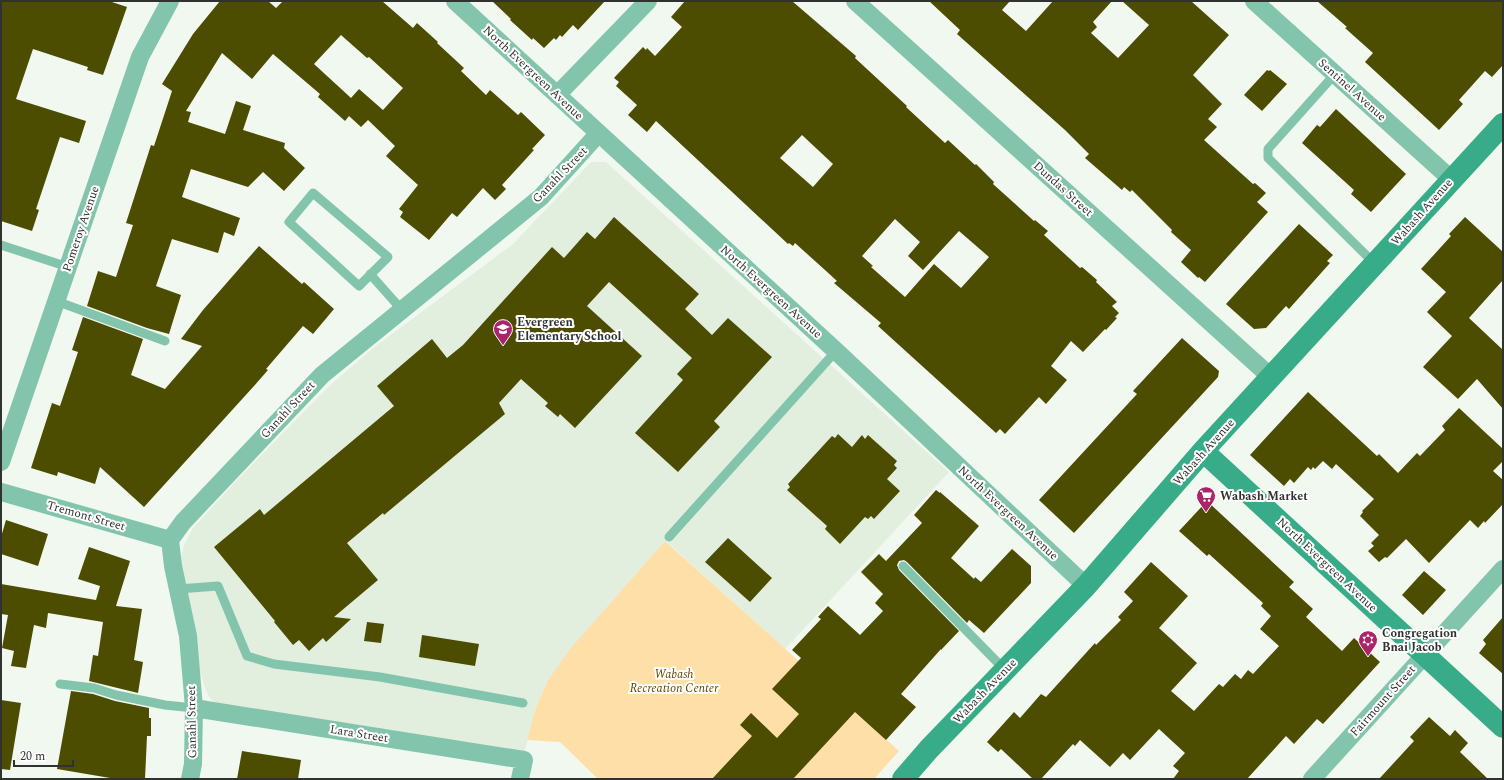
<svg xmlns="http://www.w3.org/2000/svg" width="1504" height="780" font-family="Spectral,serif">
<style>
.built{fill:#e2efdf}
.green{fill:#ffdfa8}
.building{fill:#4c4d00;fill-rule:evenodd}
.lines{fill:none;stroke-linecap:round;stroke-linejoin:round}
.lane{stroke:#83c5ac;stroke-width:9}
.street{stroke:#83c5ac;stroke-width:18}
.secondary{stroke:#38ac88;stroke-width:22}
.labels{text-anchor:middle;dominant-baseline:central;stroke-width:4;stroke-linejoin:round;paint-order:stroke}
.street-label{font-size:12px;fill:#2f322e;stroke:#fff}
.poi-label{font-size:12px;font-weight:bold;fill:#2f322e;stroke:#fff;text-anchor:start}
.park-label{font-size:12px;font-style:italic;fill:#624601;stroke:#fff}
</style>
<rect width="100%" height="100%" fill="#f1f8ef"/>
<path class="built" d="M591,162H606L949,472L785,649L666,541L548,680L536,707L524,754L224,706L212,701L206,691L200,672L191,613L180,560L184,545L193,528L234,483L329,386L373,348L513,244Z"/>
<path class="green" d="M665,541L899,751L874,779H598L560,742L527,740L536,707L548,680L570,649Z"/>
<path class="building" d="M1,1H109L127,7L103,75L87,70L88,67L33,49L16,99L86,121L79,143L60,137L36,209L39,210L32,231L1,221Z
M220,1H268L276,8L283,1H382L413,28L417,23L438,42L437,43L464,68L461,71L486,95L490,90L518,115L521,112L545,135L532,149L534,150L502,185L506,189L495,200L483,188L457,217L452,213L429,240L400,217L403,212L399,209L418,185L386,156L395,146L368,120L361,127L349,116L345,121L318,97L320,94L273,54L252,79L222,53L186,111L191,112L188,122L225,134L236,101L251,106L243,130L285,143L284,148L305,168L284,191L263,172L248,187L191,169L182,197L240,218L234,236L224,232L218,253L172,239L156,286L181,295L169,334L147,328L87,306L98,271L116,277L133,225L126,223L151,145L154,146L172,91L162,84L193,34ZM341,35L367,58L369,57L403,88L383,110L359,89L351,98L314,64Z
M492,1H605L578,30L573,25L562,37L560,35L556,40L554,38L544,48L533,38L532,40L510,20L511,19Z
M685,1H792L856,56L855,58L907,106L906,107L945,143L948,140L975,165L976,164L994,182L993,184L1034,221L1035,220L1048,231L1044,235L1080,268L1082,267L1097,280L1096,282L1117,302L1112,306L1119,313L1115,317L1117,318L1106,330L1105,329L1083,352L1071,341L1051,366L1067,380L1046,404L1039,397L1005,434L1000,429L996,433L878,326L881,323L834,283L837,281L825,270L795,243L793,246L789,243L788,244L656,121L647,132L628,115L637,105L616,86L619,82L614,78L643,47L646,50L647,48L655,56L682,27L671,17ZM802,135L833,164L813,187L780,158ZM895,219L920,242L908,256L923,270L959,231L989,257L961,288L934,264L905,297L871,267L873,266L862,256Z
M929,1H1010L1002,10L1026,31L1053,1H1112L1093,22L1097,27L1091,33L1118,58L1149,25L1122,1H1191L1229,35L1193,75L1222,104L1208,119L1217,127L1204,140L1253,184L1255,183L1266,193L1257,202L1268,212L1205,282L1199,277L1198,278L1181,262L1191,250L1171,232L1172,230L1132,190L1130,192L1124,187L1122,190L1085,158L1089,154L1065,130L957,34L960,30Z
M1317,1H1503V65L1492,77L1485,71L1459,100L1463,104L1439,130L1365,62L1373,53L1345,28L1347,27Z
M1267,70L1269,71L1270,70L1287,84L1262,111L1244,95Z
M1336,109L1406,174L1371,212L1351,194L1354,190L1302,143L1317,125L1320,127Z
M614,217L699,294L685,309L712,335L728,318L772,357L714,421L720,427L678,472L635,433L683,380L677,374L692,358L609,282L587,306L642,356L575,428L560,414L558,417L545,406L548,403L521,379L499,403L505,414L384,515L383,513L347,543L378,580L334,617L351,619L326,642L323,638L309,651L299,640L293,645L274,622L275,621L214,547L260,509L264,515L394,406L377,386L432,339L447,358L463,345L552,247L564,258L587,232L595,239Z
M1465,217L1503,252V280L1469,318L1503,350V409L1477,379L1458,399L1423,367L1452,336L1427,312L1446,292L1421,269L1451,236L1449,234Z
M1299,224L1333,255L1327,261L1330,263L1289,309L1286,306L1266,328L1254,329L1226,304Z
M259,246L302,284L304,282L334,309L313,334L303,326L266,369L268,370L254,386L144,507L100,467L95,484L58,472L57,476L31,468L52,403L60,406L78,352L72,350L83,317L143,339L131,375L165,389L202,346L181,339L203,310Z
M1182,338L1219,371L1218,377L1074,533L1039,500L1137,394L1133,391Z
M1308,392L1377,456L1379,454L1398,473L1417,453L1420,456L1445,430L1442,426L1459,408L1503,449V461L1493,471L1503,480V504L1485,523L1484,521L1478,528L1470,520L1429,563L1406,539L1387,558L1385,557L1379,562L1368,551L1374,546L1371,543L1379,535L1360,516L1363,512L1362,511L1374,499L1336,464L1332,469L1323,461L1315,469L1313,467L1311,470L1308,467L1294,483L1290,479L1284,486L1250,455Z
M838,434L852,447L862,435L865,439L868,435L897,461L894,465L897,468L887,479L900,491L874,519L871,516L868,519L865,517L840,544L825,529L827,526L787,490L790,487L788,484L832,436L835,438Z
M936,490L940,493V492L979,526L951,558L974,579L975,577L981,582L1012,549L1031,566V583L984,633L969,620L967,623L907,562L904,560L899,561L897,565L899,570L959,631L941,650V649L901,694L916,707L886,740L855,712L793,779H712L752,736L740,725L751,713L777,738L799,714L772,689L801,658L792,650L821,619L818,617L828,606L860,635L883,611L875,603L883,594L861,572L879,554L886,561L922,523L914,515Z
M1207,501L1294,582L1289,587L1313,609L1306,617L1342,651L1354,638L1380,662L1323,724L1317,719L1294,744L1286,736L1247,779H1173L1179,771L1173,766L1185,753L1159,729L1130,760L1123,753L1110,767L1080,740L1075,746L1073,744L1041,779H1033L1001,749L998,752L987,742L1014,712L1020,718L1041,694L1046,697L1095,643L1096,645L1121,620L1118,617L1133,601L1124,592L1151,562L1188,596L1159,628L1197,663L1171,691L1194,711L1219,684L1223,687L1235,674L1241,679L1248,670L1253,674L1279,646L1260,629L1271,616L1261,606L1263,603L1209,554L1207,556L1179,531Z
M6,520L48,534L38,566L1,554V537Z
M728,538L772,578L750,602L705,562Z
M89,547L130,561L116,606L142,609L134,660L143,662L138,693L89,681L93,655L98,656L103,622L48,613L46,628L34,625L26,668L11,666L14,651L2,648L8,615L1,614V584L96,600L100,586L78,579Z
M1424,571L1446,590L1423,615L1402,595Z
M1503,617V674L1479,653L1486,644L1483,640Z
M367,622L384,624L381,643L364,641Z
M422,635L479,644L475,666L419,657Z
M71,691L93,694L115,701L149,708V718H151V736H147L145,779H116L57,769Z
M1,700L21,703L10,770L1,769Z
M1429,717L1450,736L1455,730L1468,743L1460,752L1488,779H1379L1414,741L1410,737Z
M242,751L301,760L298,779H237Z"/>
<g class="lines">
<path class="lane" d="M1335,74L1268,149V158L1375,264
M313,193L388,257L359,286L289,222Z
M1,245L68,267
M370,274L402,310
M56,301L165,341
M669,537L836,351
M903,566L1005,670
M178,589L218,586L247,656L274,664L380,677L523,703
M60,684L94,688L116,695L165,705L194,708"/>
<path class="street" d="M455,1L836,351L1086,586
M855,1L1272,378
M1254,1L1451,179
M557,95L648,1
M1,462L140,57L170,1
M1,492L170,540
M194,708L524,760L520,779
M190,779L193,764L194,708L188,636L173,566L170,540L183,522L322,375L541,197L598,134
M1312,779L1503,569"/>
<path class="secondary" d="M1203,451L1503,727
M903,779L929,749L1086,586L1203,451L1503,124"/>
</g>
<defs>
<g id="school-pin" transform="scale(1)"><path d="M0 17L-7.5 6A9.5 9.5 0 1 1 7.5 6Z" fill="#ab246a" stroke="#fff"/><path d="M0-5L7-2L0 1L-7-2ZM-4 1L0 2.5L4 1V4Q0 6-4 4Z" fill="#fff"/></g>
<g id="supermarket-pin" transform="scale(1)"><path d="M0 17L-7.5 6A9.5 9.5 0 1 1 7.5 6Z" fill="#ab246a" stroke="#fff"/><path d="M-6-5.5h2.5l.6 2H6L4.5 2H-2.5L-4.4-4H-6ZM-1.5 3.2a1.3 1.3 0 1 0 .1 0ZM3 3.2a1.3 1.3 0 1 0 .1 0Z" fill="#fff"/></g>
<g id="synagogue-pin" transform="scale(1)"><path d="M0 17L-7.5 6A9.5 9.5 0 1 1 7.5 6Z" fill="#ab246a" stroke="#fff"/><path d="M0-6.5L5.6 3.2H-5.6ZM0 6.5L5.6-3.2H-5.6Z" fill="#fff"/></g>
</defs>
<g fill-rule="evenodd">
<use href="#school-pin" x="503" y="329"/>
<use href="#supermarket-pin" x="1206" y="496"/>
<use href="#synagogue-pin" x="1368" y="640"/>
</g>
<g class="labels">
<g class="street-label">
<text transform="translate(533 73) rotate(43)">North Evergreen Avenue</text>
<text transform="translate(1352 90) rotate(42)">Sentinel Avenue</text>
<text transform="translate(560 175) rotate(-46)">Ganahl Street</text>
<text transform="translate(1063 189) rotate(42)">Dundas Street</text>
<text transform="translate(1422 212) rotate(-48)">Wabash Avenue</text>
<text transform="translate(81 229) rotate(-71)">Pomeroy Avenue</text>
<text transform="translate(771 292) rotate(42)">North Evergreen Avenue</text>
<text transform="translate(288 410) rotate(-47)">Ganahl Street</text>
<text transform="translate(1204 452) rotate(-48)">Wabash Avenue</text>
<text transform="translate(1008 513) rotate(43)">North Evergreen Avenue</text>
<text transform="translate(86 516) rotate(16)">Tremont Street</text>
<text transform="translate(1327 565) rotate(43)">North Evergreen Avenue</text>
<text transform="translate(985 691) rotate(-46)">Wabash Avenue</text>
<text transform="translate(1383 701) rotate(-48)">Fairmount Street</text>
<text transform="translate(192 722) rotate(-91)">Ganahl Street</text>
<text transform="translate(359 734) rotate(9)">Lara Street</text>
</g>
<g class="poi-label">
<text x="517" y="322">Evergreen<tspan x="517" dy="14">Elementary School</tspan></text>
<text x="1220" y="496">Wabash Market</text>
<text x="1382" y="633">Congregation<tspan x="1382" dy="14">Bnai Jacob</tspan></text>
</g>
<g class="park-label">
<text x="674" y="674">Wabash<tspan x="674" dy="14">Recreation Center</tspan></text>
</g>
</g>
<rect width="1504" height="780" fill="none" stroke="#2f322e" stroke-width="4"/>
<path d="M14 760v6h59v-6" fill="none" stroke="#2f322e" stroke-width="2"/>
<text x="20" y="760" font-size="12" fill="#2f322e" stroke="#ffffff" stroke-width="3" paint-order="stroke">20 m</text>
</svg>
